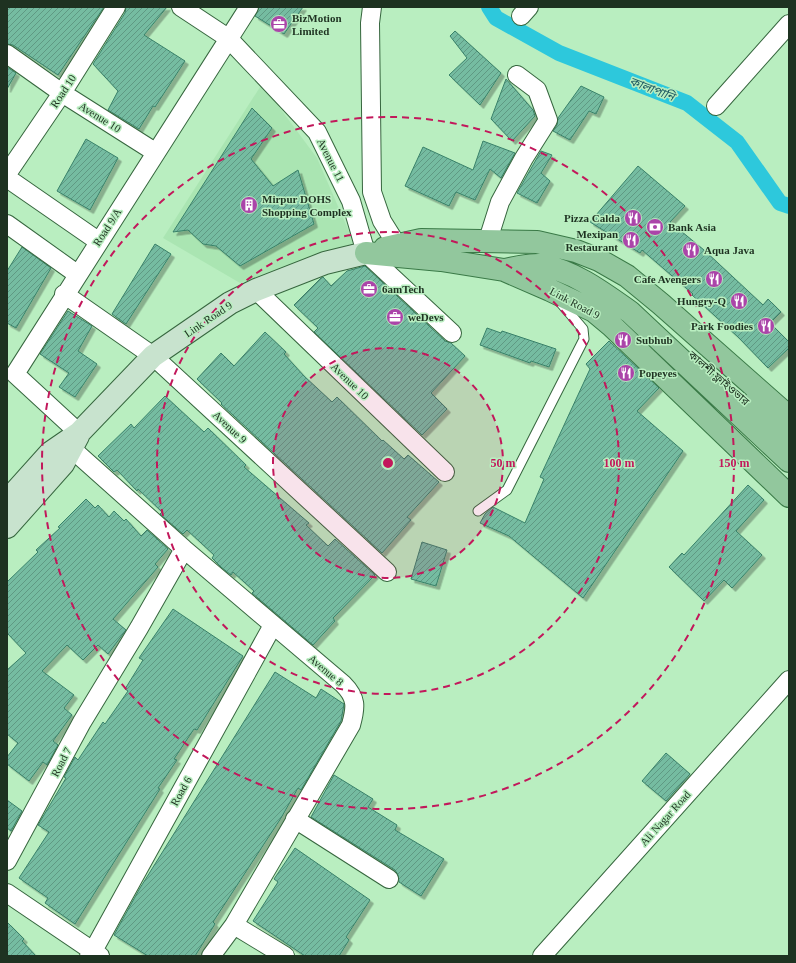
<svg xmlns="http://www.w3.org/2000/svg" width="796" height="963" font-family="'Times New Roman','Noto Sans Bengali',serif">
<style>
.built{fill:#aae5b2}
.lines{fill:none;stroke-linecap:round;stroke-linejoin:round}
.canal{stroke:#2dc8dc;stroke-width:16}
.building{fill:url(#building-hatch);stroke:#398169;filter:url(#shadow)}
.lane-casing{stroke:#36663e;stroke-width:11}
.street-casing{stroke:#36663e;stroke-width:20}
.secondary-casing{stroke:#36663e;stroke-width:24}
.primary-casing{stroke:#3a7a47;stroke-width:24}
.lane{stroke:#fff;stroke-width:9}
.street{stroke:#fff;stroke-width:18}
.secondary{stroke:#c8e3ce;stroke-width:22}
.primary{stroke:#92c79d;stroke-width:22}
.ring{fill:none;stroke:#c2185b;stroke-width:2;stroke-dasharray:7 5}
.labels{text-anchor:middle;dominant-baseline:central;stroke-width:3;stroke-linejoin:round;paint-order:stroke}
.poi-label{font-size:11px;font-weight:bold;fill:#1e3221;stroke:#b9eec0;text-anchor:start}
.street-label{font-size:11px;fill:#1e3221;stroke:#b9eec0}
.water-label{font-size:12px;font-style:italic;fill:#205b64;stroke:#b9eec0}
.centre{fill:#c2185b;stroke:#b9eec0;stroke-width:2}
.ring-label{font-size:12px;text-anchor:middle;font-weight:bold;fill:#c2185b;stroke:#b9eec0;stroke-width:3;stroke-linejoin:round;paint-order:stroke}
</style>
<defs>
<pattern id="building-hatch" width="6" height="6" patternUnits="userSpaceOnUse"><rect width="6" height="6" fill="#74bca1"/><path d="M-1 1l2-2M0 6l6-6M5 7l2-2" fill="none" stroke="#5f9983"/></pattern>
<filter id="shadow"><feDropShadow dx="3.5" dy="3.5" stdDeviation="0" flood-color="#0004"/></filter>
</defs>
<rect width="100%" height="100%" fill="#b9eec0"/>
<path class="built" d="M262,84L317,158L354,243L240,283L163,238Z"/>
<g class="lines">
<path class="canal" d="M489,7L496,18L559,53L687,103L737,142L780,203L789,206"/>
</g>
<path class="building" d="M7,7H104L58,75L13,45L7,44Z
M126,7H167L144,35L185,61L155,107L153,106L139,129L108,110L118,91L93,64L125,13Z
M259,7H303L284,34L255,16Z
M455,31L501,73L480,105L449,75L467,58L450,36Z
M7,67L16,73L7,89Z
M506,79L533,110L535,116L512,141L491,119Z
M581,86L604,97L596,114L589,111L570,140L553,131L557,125L558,118Z
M252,108L272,128L251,159L273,186L298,170L314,224L240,266L216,246L203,244L188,230L173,232Z
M86,139L118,158L90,210L57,191Z
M483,141L515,153L501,178L490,169L475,200L456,192L449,206L405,186L423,147L473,170Z
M541,151L552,155L541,173L550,181L537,203L517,193Z
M638,166L685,206L670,222L704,250L763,305L768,299L781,312L770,323L789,342V348L768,368L738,337L692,295L693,294L642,250L640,253L590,222Z
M155,244L171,254L126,324L112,314Z
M22,247L51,268L16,328L7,323V271Z
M365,266L445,341L451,343L465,356L431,393L447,409L422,435L314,332L318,328L294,305L321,278L323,277L331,286L347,271Z
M68,311L92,326L78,351L97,364L75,397L59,387L69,373L40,354Z
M487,328L501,333L502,331L556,349L549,367L531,361L530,363L480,345Z
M265,332L286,352L284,354L304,376L332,402L337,397L382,441L383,440L404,459L408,455L439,482L407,517L411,520L382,553L221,404L222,403L197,379L221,353L234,366Z
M609,341L659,388L637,411L683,451L583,598L509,536L480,523L485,514L493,507L525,523L544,479L540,477L590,369L586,364Z
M165,396L204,432L208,428L246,465L244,467L309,523L306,525L328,546L335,539L375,575L333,618L335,621L313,645L252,593L254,591L233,572L231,575L221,567L212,558L214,555L187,530L183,534L160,514L162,512L138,489L137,491L117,470L114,472L98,456L131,424L134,428Z
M748,485L764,500L736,531L762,555L732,588L724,580L704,601L669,567L682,553L684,555Z
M86,499L95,508L98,505L109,517L114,511L124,521L126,519L141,536L147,530L168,549L155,564L158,567L113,619L126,630L108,654L98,645L83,660L67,645L42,671L74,695L64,708L72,715L53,741L58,745L47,765L43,762L29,781L7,764V757L18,743L7,734V670L26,653L7,633V582L38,552L36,550L60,528L58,527Z
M422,542L447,550L436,586L411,579Z
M173,609L243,656L197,730L194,729L174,759L177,760L158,788L160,789L75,924L45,903L48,898L19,878L49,832L38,825L66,778L64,777L75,757L78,760L103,722L105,724L128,691L125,689L143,660L139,658Z
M275,672L316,698L321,689L344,704L341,721L301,790L298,788L281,818L213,922L215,924L195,956H148L114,935L140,888Z
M666,753L690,774L666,801L642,781Z
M334,775L373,799L368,807L397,825L395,830L444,859L421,896L399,882L398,875L395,870L311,817Z
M7,800L22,811L11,831L7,828Z
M295,848L370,900L346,937L349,940L339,956H305L253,921L278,882L274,879Z
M7,922L24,939L22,941L36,956H7Z"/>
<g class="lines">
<g class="lane-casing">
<path id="lane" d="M478,511L507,490L584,339L583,329L560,302"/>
</g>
<g class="street-casing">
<path id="street" d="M181,7L228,38L317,132L351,201L366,253L452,333
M372,7L370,23L372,192L382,221L397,245
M521,16L529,7
M7,54L62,93L155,152
M716,106L789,24
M7,174L62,93L116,7
M7,178L98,241
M7,224L77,274
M488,240L500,202L524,158L548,120L537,90L517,75
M256,290L445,472
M64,294L153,356L387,572
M79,433L15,374L249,7
M72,449L184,549L343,684C357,698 356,707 351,725L234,925L211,956
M295,819L389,879
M7,861L82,722L139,628L184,549
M7,893L100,956
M234,925L285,956
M89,956L93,951L273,625
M542,956L789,680"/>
</g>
<g class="secondary-casing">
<path id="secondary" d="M7,501L50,453L79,433L153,356L230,303L256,290L325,263L366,253
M7,527L63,464L78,436"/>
</g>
<g class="primary-casing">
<path id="primary" d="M385,248L421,240L537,242L576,251L599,260L627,276L661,304L789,417
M366,253L441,260L504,270L550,290L594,311L612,326L789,496
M504,270C515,268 530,264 541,265C574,271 603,293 630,312L789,461
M751,405L789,439"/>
</g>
<use href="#lane" class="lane"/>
<use href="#street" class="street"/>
<use href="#secondary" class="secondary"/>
<use href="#primary" class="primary"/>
</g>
<circle cx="388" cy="463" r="115" fill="#c2185b" fill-opacity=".12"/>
<g class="ring">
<circle cx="388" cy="463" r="115"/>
<circle cx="388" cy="463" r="231"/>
<circle cx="388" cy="463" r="346"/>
</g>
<defs>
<g id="office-disc" transform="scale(0.9)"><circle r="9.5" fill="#ab45a9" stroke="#b9eec0"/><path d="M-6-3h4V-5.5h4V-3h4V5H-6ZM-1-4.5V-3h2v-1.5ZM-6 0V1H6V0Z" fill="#fff"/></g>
<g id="building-disc" transform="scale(0.9)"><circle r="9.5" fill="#ab45a9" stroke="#b9eec0"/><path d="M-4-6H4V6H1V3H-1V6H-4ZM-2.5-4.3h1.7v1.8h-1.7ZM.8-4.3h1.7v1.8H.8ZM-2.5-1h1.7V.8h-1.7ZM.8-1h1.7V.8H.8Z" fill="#fff"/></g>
<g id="restaurant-disc" transform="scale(0.9)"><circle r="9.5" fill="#ab45a9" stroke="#b9eec0"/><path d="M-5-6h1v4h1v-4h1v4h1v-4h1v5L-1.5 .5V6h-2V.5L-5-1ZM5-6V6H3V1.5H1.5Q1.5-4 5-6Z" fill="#fff"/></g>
<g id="bank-disc" transform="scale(0.9)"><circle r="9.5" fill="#ab45a9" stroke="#b9eec0"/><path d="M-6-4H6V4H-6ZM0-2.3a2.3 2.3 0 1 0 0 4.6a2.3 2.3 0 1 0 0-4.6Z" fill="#fff"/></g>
</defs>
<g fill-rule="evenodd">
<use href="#office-disc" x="279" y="24"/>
<use href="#building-disc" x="249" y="205"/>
<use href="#restaurant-disc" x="633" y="218"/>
<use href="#bank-disc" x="655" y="227"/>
<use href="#restaurant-disc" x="631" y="240"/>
<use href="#restaurant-disc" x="691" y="250"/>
<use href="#restaurant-disc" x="714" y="279"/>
<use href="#office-disc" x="369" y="289"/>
<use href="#restaurant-disc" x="739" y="301"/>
<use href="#office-disc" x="395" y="317"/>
<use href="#restaurant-disc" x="766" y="326"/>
<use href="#restaurant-disc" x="623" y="340"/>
<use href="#restaurant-disc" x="626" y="373"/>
</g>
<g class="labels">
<g class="poi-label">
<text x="292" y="18">BizMotion<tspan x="292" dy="13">Limited</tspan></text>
<text x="262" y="199">Mirpur DOHS<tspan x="262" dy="13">Shopping Complex</tspan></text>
<text x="620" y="218" text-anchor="end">Pizza Calda</text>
<text x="668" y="227">Bank Asia</text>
<text x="618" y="234" text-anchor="end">Mexipan<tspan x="618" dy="13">Restaurant</tspan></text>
<text x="704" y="250">Aqua Java</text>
<text x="701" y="279" text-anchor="end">Cafe Avengers</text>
<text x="382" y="289">6amTech</text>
<text x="726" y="301" text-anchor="end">Hungry-Q</text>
<text x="408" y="317">weDevs</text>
<text x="753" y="326" text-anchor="end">Park Foodies</text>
<text x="636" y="340">Subhub</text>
<text x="639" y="373">Popeyes</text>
</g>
<g class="street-label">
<text transform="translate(63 91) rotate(-57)">Road 10</text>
<text transform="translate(100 117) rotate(32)">Avenue 10</text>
<text transform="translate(331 160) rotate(63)">Avenue 11</text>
<text transform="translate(107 227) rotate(-57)">Road 9/A</text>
<text transform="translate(575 303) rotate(28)">Link Road 9</text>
<text transform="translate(208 319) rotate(-34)">Link Road 9</text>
<text transform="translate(719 378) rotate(41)">কালশী ফ্লাইওভার</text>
<text transform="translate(350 381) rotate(44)">Avenue 10</text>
<text transform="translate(230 427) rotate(43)">Avenue 9</text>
<text transform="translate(326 670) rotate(40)">Avenue 8</text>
<text transform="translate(61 762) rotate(-63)">Road 7</text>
<text transform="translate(181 791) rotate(-61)">Road 6</text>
<text transform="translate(665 818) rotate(-48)">Ali Nagar Road</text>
</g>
<g class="water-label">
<text transform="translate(652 89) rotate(21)">কালাপানি</text>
</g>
</g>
<circle cx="388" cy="463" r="6" class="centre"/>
<g class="ring-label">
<text x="503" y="467">50 m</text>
<text x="619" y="467">100 m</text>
<text x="734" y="467">150 m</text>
</g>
<rect width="796" height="963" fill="none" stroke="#1e3221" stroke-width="16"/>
</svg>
